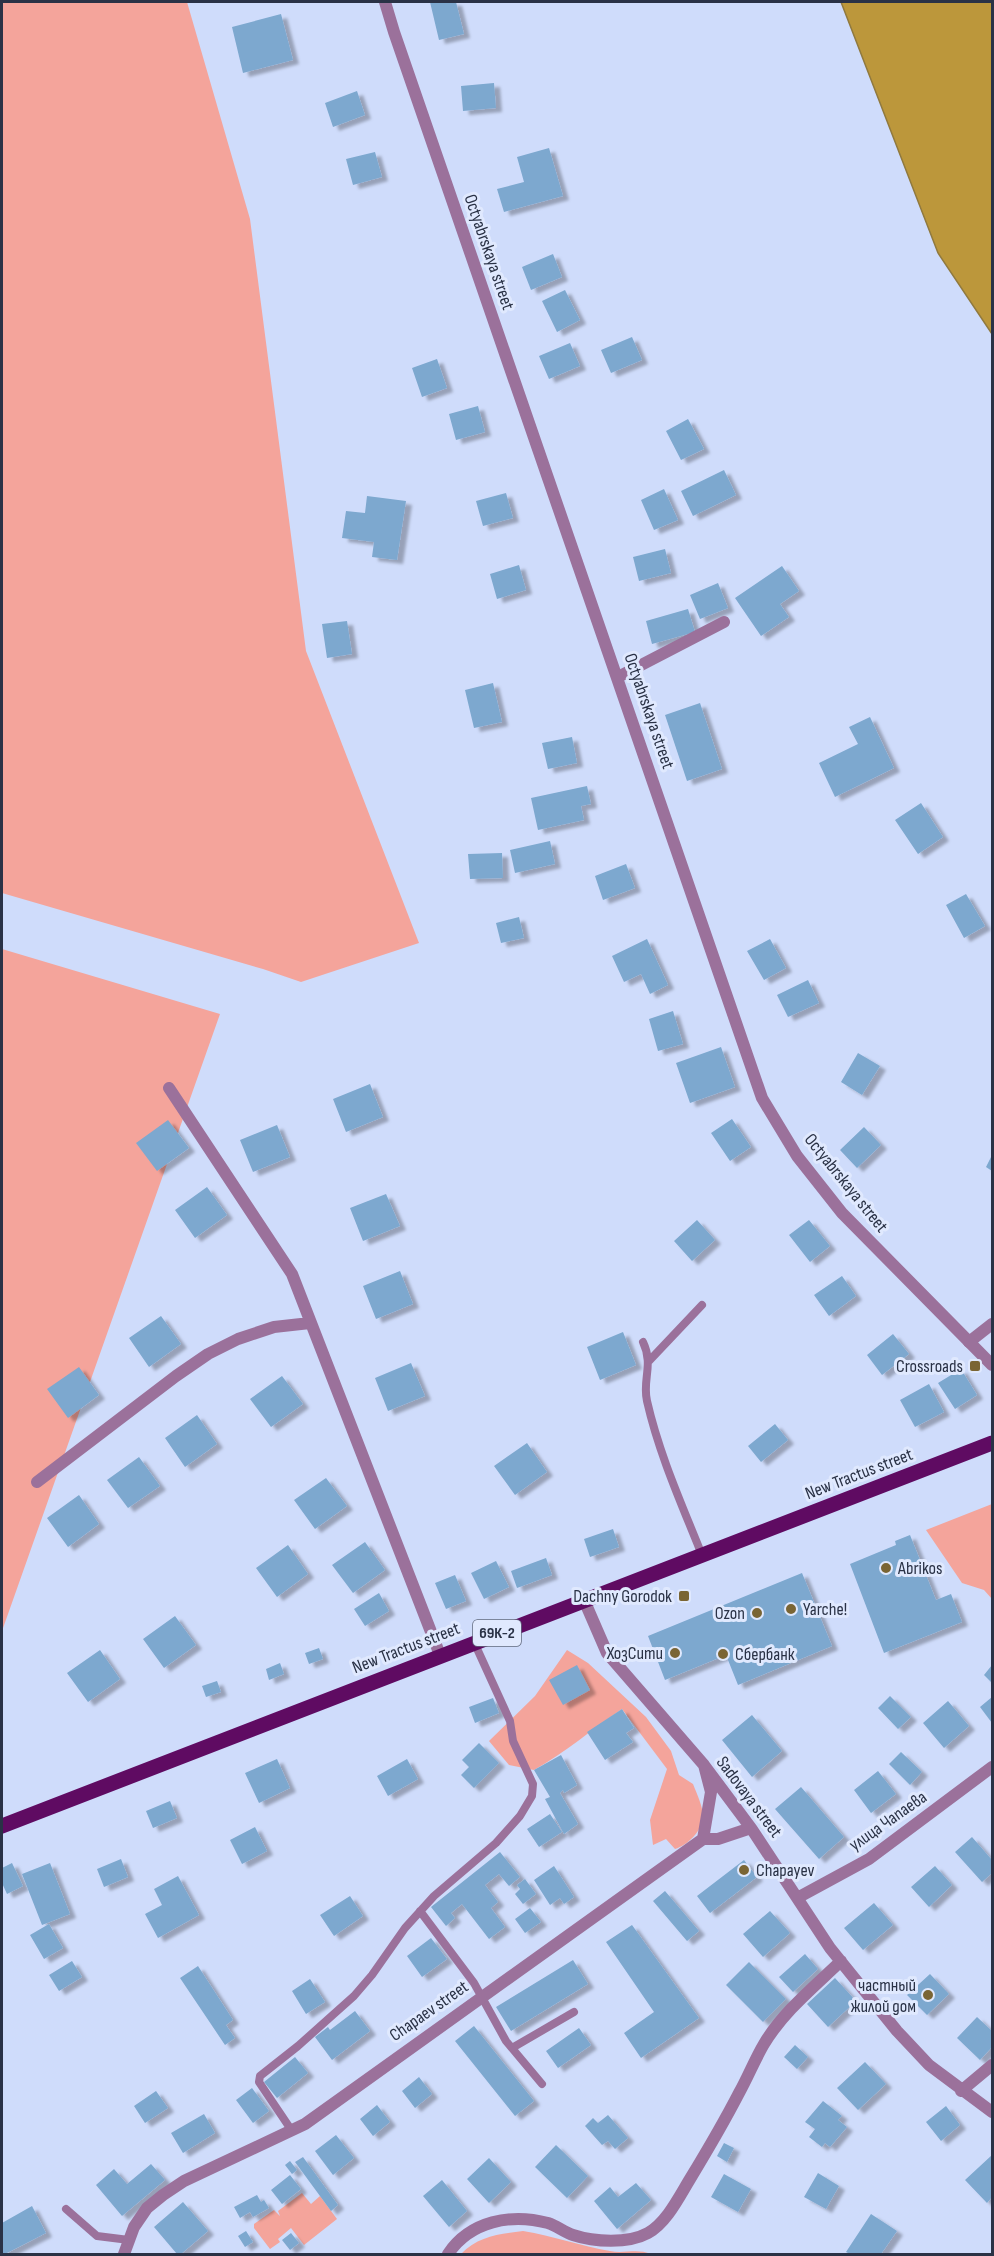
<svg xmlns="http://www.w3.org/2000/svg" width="994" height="2256" font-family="'Sofia Sans Condensed',sans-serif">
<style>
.green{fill:#f4a49b}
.water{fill:#bc973b;stroke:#90793e;stroke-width:1.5}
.building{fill:#7da8cf;filter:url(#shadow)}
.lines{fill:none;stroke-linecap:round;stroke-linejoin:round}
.service{stroke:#9b719b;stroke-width:8}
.minor{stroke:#9b719b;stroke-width:12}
.tertiary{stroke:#9b719b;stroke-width:12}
.primary{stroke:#5f0b62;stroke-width:15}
.poi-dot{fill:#7a6534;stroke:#e0e9fe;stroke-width:2}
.labels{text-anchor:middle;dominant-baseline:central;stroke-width:6;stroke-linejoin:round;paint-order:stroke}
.shield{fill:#e0e9fe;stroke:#61697d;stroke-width:1.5}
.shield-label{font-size:16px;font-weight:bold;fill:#2a3246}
.street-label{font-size:18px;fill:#2a3246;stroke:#e0e9fe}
.poi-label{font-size:18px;fill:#2a3246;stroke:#e0e9fe;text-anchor:end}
</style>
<defs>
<filter id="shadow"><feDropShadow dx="6" dy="4" stdDeviation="1.5" flood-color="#0004"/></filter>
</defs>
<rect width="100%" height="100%" fill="#cfdcfb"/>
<path class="green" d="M2,2H187L250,219L306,651L419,943L301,982L263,969L2,893Z
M2,949L220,1014L2,1631Z
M992,1504V1599L984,1590L962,1583L926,1530Z
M567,1650L588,1663L646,1717L671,1751L679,1775L693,1784C697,1794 703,1807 703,1817C702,1831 688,1845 675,1849L666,1839L653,1845L650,1820L667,1769L622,1709C592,1729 565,1753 534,1770L509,1765L489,1741L535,1696Z
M302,2193L311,2204L320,2196L337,2219L304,2245L291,2228L278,2239L280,2242L270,2249L254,2228V2224L274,2210L280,2216L278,2211Z
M523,2231C553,2236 581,2246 610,2251C624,2254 637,2248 651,2254H461C478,2236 499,2234 523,2231Z"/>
<path class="water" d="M841,2H992V334L938,253Z"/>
<path class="building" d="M430,2H456L464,34L439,40Z
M281,14L293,60L243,73L232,27Z
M494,83L496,108L463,111L461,86Z
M357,91L365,115L333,127L325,103Z
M549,148L563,196L504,212L497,189L524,182L517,157Z
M375,152L382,177L353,185L346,159Z
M553,254L562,277L531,290L522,267Z
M565,290L580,320L557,332L542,301Z
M632,337L642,360L611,373L601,350Z
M570,343L580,366L549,379L539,356Z
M437,359L447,388L422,397L412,368Z
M478,406L485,432L456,440L449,414Z
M688,419L704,449L681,460L666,431Z
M724,470L736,495L693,516L681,491Z
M664,489L678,520L654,530L641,500Z
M506,493L513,518L483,526L476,501Z
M367,496L406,501L397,560L372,557L374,542L342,538L346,511L365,513Z
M665,549L671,573L639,581L633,557Z
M519,565L526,590L497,599L490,574Z
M782,566L799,591L780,604L789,617L761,636L735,598Z
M718,583L728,608L700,619L690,595Z
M688,609L695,632L652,644L646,621Z
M347,621L352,654L327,658L322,624Z
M493,683L502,722L474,728L465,690Z
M700,703L722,769L687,781L665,715Z
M870,717L894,768L835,797L819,763L858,744L849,727Z
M572,737L577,763L548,769L542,743Z
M587,786L591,804L581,806L584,820L538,830L531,798Z
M921,803L943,837L918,854L895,820Z
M550,841L555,864L515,873L510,850Z
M502,853L503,878L470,879L468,854Z
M626,864L635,888L603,900L595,876Z
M966,894L985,926L964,938L946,905Z
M519,917L524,938L501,943L496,923Z
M647,939L668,985L650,994L641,974L624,982L612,956Z
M770,939L786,968L764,980L747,951Z
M808,980L819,1003L788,1017L777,995Z
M673,1011L683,1044L658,1051L649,1019Z
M721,1047L735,1087L690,1103L676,1063Z
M858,1053L880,1066L862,1095L841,1082Z
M370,1084L383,1117L346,1132L333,1099Z
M732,1119L751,1147L730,1161L711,1133Z
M168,1120L189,1148L157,1171L136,1143Z
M277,1125L290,1157L253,1172L240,1140Z
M864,1127L881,1145L857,1168L840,1150Z
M992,1155V1171L986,1167Z
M207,1187L227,1215L195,1238L175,1210Z
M386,1194L400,1226L363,1241L350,1208Z
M697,1220L715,1240L692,1261L674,1241Z
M809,1220L830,1246L810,1262L789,1235Z
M400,1271L413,1304L376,1319L363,1286Z
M842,1276L856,1296L829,1316L814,1295Z
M161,1316L181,1344L149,1367L129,1338Z
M623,1332L636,1365L600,1380L587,1347Z
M893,1334L909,1354L882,1375L867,1355Z
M411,1363L425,1396L388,1411L375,1378Z
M79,1367L99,1395L68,1418L47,1389Z
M961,1369L977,1395L955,1409L938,1383Z
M282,1376L303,1404L271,1427L250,1399Z
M929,1384L944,1412L915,1427L900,1400Z
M197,1415L217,1444L185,1467L165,1438Z
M775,1424L788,1440L761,1462L748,1446Z
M527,1443L547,1472L515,1495L494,1466Z
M139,1457L160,1486L128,1508L107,1480Z
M326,1478L347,1506L315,1529L294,1500Z
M79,1495L99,1524L68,1547L47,1518Z
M613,1529L619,1547L590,1557L584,1539Z
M910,1535L936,1600L951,1594L962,1622L884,1653L850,1564L896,1545L895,1541Z
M365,1542L385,1570L353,1593L332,1565Z
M288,1545L308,1574L277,1597L256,1568Z
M546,1558L552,1575L517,1588L511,1571Z
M496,1561L509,1587L484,1599L471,1573Z
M802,1573L832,1646L738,1685L726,1655L665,1680L648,1636Z
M455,1575L466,1601L446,1609L435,1583Z
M379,1593L389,1611L365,1626L354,1609Z
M175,1616L196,1645L164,1668L143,1639Z
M319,1648L323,1659L309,1664L305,1653Z
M100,1650L120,1679L88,1702L67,1673Z
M280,1663L284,1674L269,1680L266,1669Z
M577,1665L590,1690L563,1705L549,1680Z
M992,1665V1683L984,1675Z
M217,1681L221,1692L206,1697L202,1686Z
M890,1696L911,1717L898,1729L878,1708Z
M992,1697V1723L980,1707Z
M493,1698L499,1713L475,1723L469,1707Z
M948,1701L969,1726L944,1748L923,1723Z
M622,1709L634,1728L626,1733L633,1742L605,1760L587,1732Z
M752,1715L782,1751L752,1777L722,1740Z
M479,1743L499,1763L474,1788L461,1775L469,1767L462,1760Z
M901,1752L922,1772L910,1785L889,1764Z
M561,1755L577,1785L564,1793L563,1790L560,1793L578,1824L564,1834L545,1799L550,1797L534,1770Z
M277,1759L290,1788L259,1803L245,1773Z
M407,1759L418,1779L388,1796L377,1776Z
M878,1771L896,1794L871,1813L854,1790Z
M801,1787L844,1837L819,1859L775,1809Z
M170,1801L177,1818L153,1828L146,1811Z
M550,1814L562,1832L539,1847L527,1829Z
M255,1827L267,1851L242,1864L230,1840Z
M972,1837L992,1860V1873L982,1882L955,1852Z
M500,1852L520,1877L509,1886L499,1874L485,1885L498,1902L491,1908L505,1927L489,1939L462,1904L451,1913L455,1918L446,1926L431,1907Z
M121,1859L128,1877L104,1887L97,1869Z
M744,1860L757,1877L710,1913L697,1896Z
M12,1863L23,1886L7,1894L2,1883V1868Z
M50,1863L70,1914L42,1925L22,1874Z
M554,1866L574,1897L564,1904L560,1898L550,1905L534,1880Z
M935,1866L952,1885L929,1907L911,1887Z
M178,1876L199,1915L158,1938L145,1914L162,1905L154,1889Z
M525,1879L536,1894L523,1904L515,1894L520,1889L517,1885Z
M665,1891L699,1931L687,1941L653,1901Z
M350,1896L363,1916L334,1936L320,1915Z
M874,1903L893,1925L863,1950L844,1928Z
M530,1908L541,1922L525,1933L515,1919Z
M770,1911L790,1933L763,1957L743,1934Z
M49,1924L63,1948L44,1959L30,1935Z
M632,1925L699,2018L641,2058L624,2033L654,2012L606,1942Z
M431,1938L447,1959L422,1977L407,1956Z
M805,1954L818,1969L793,1992L779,1977Z
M573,1960L588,1984L511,2031L496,2007Z
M72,1961L82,1977L59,1991L49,1975Z
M749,1962L786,1999L763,2022L726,1985Z
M198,1966L233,2020L226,2025L235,2038L225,2045L180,1978Z
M930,1974L949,1994L927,2015L907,1995Z
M835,1978L856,2001L828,2027L807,2004Z
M310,1979L325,2002L306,2014L292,1991Z
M355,2011L370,2031L332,2060L315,2037L328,2027L330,2030Z
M977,2017L992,2031V2047L980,2060L957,2038Z
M474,2026L534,2101L515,2116L455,2041Z
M579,2028L591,2045L558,2068L546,2051Z
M795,2045L808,2057L797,2069L784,2057Z
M295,2057L308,2073L277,2098L264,2082Z
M865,2062L886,2084L858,2110L837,2088Z
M419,2077L432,2094L415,2108L402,2091Z
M252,2088L269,2111L253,2123L236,2100Z
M156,2091L168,2108L145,2123L134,2106Z
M823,2101L842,2116L838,2120L847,2127L830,2147L825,2143L822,2147L809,2137L815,2129L805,2122Z
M377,2105L390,2122L373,2136L360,2119Z
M946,2106L960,2125L941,2141L926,2122Z
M204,2114L215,2133L183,2153L171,2133Z
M608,2115L628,2138L615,2149L608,2141L602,2145L585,2126L593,2118L598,2123Z
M336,2135L354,2158L333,2175L315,2151Z
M724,2143L734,2148L727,2162L717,2156Z
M556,2145L588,2176L567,2198L535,2167Z
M992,2155V2197L987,2203L965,2180Z
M303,2157L338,2205L331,2211L295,2162Z
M489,2158L511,2182L489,2203L467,2179Z
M290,2161L297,2170L292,2174L285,2165Z
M151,2164L165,2180L122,2216L96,2185L114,2169L127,2184Z
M818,2173L839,2186L826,2209L804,2197Z
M724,2174L751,2189L738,2212L711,2197Z
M290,2175L301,2189L282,2204L271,2190Z
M442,2180L467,2211L449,2227L423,2196Z
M636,2183L651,2200L617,2229L594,2201L610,2187L618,2197Z
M257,2195L261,2202L264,2200L269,2208L253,2217L250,2212L240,2218L234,2207Z
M183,2202L208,2231L181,2254H177L154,2227Z
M32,2206L46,2233L5,2254H2V2223Z
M871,2214L897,2231L881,2254H850L846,2252Z
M246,2231L253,2242L245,2247L238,2236Z
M291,2233L299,2243L290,2250L282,2240Z"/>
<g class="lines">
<path class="service" d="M643,1342C654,1365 642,1380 647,1401C659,1454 682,1505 702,1555
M649,1361L702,1305
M420,1911L474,1983L506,2041L542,2084
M512,2048L574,2012
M292,2131L259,2082L260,2076L298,2046L354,1996L372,1975L405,1928L434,1896L496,1843L520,1816L532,1796L533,1784L513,1741L510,1721L474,1642
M66,2209L97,2236L129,2240"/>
<path class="minor" d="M618,677L724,622
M169,1088L292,1274L440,1655
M969,1342L992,1324
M37,1482L176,1376L208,1354L238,1339L274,1327L310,1323
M584,1600L607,1653L704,1765L751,1828L830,1948L897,2031L929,2065L992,2112
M703,1839H718L751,1828
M799,1897L869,1859L992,1767
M961,2091L992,2065
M124,2254L134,2227L147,2208L163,2195L184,2181L305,2124L703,1839L711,1792L704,1765
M448,2254C470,2221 511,2213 548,2223C557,2226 564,2232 573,2235C594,2242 628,2244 648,2233C667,2222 679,2197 690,2179C707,2151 724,2122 739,2093C748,2077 755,2059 764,2044C783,2012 814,1987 841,1961"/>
<path class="tertiary" d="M385,2L394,32L762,1098L797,1156L842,1213L992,1365"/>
<path class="primary" d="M2,1826L992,1443"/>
</g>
<g class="poi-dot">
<rect x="969" y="1360" width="12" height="12" rx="3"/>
<circle cx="886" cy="1568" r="6"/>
<rect x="678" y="1590" width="12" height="12" rx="3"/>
<circle cx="791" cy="1609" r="6"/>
<circle cx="757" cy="1613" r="6"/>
<circle cx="675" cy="1653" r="6"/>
<circle cx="723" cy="1654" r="6"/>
<circle cx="744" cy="1870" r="6"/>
<circle cx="928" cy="1995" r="6"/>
</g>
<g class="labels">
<rect class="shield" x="473" y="1620" width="48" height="26" rx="4.5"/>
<g class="shield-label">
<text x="497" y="1633">69К-2</text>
</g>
<g class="street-label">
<text transform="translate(489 252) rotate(71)">Octyabrskaya street</text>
<text transform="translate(649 711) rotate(71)">Octyabrskaya street</text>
<text transform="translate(846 1183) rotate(51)">Octyabrskaya street</text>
<text transform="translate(859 1474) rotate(-21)">New Tractus street</text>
<text transform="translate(406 1648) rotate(-21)">New Tractus street</text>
<text transform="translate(749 1797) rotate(53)">Sadovaya street</text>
<text transform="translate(888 1821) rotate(-35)">улица Чапаева</text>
<text transform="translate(429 2011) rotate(-35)">Chapaev street</text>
</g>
<g class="poi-label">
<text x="963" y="1366">Crossroads</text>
<text x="898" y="1568" text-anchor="start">Abrikos</text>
<text x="672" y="1596">Dachny Gorodok</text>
<text x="803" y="1609" text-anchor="start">Yarche!</text>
<text x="745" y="1613">Ozon</text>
<text x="663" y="1653">ХозСити</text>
<text x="735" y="1654" text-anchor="start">Сбербанк</text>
<text x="756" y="1870" text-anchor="start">Chapayev</text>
<text x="916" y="1985">частный<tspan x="916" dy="21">жилой дом</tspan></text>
</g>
</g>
<rect width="994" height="2256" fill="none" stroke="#2a3246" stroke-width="6"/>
</svg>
